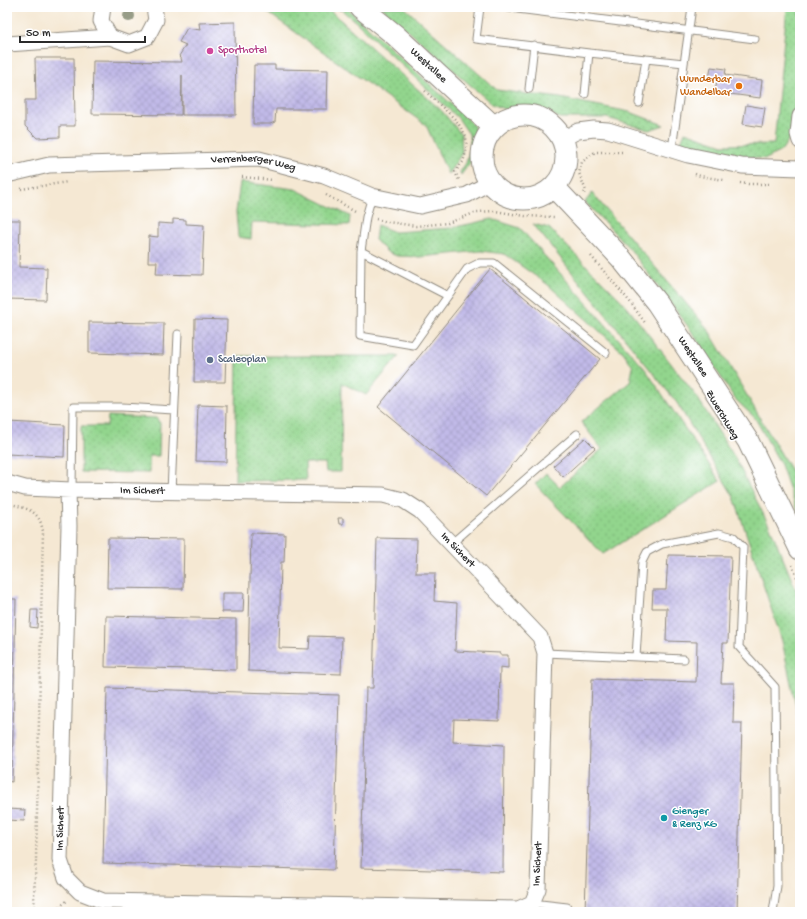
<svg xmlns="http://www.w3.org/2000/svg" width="807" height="919" font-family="'Gochi Hand',sans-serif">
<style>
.grass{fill:url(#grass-dots);stroke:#5e805c}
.building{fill:url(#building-cross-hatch)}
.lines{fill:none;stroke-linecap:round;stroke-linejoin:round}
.service-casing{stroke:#908a7f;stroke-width:9}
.minor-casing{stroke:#908a7f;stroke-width:17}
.secondary-casing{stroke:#908a7f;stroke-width:23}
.path{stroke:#908a7f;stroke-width:2.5;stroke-dasharray:1 3;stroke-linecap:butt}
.service{stroke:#fff;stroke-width:7}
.minor{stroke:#fff;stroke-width:15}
.secondary{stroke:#fff;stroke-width:21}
.tree{fill:#979c87}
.hotel-dot{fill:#d1479c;stroke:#fff;stroke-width:1.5}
.food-dot{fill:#e8710a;stroke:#fff;stroke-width:1.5}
.service-dot{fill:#5c6f8a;stroke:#fff;stroke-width:1.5}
.culture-dot{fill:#0f9aa8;stroke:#fff;stroke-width:1.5}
.labels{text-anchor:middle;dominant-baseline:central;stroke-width:3;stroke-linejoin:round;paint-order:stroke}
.hotel-label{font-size:11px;fill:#b23c85;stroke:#fff;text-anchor:start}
.street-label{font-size:11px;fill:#2b2b2b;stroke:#fff}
.food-label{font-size:11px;fill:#c56008;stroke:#fff;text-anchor:end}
.service-label{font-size:11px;fill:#4e5e75;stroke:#fff;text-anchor:start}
.culture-label{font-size:11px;fill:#0d838f;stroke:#fff;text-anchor:start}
</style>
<defs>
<pattern id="grass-dots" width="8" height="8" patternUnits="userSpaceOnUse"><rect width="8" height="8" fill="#92d58d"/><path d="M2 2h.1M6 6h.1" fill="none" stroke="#7eb77a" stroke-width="1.8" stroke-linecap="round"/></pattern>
<pattern id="building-cross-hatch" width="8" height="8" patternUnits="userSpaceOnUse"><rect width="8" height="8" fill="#c1bae8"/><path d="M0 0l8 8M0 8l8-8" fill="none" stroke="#a6a0c7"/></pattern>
</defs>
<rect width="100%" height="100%" fill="#fff"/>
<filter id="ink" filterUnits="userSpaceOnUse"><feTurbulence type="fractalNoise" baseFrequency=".025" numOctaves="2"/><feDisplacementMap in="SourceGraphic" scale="8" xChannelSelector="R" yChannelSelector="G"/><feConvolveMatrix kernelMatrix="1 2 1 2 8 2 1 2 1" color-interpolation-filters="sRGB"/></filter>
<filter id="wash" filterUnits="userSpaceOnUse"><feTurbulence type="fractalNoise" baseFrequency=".012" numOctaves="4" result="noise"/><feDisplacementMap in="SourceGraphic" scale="16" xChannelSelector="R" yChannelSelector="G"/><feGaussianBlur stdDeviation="0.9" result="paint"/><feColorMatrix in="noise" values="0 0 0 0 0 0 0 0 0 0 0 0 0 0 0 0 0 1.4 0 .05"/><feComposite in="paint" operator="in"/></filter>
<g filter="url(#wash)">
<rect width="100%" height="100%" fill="#f5e8d3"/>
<path class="grass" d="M260,7H326L442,111L461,134L462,153L448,174L426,125Z
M338,7H346L473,124L477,139L474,157L461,175L460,172L466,163L470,148L469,134L458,118L356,22Z
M381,7H404L497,90L560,98L630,112L664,125L649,130L607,118H560L536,108L506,110L492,104Z
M787,7H800V63L791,136L781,151L766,159L719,154L681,142L685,132L723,145L774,144Z
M240,182L295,189L350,216L349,225L252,222L251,239L238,237L236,212Z
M592,193L708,329L800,486V519L781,465L755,418L735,399L690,329L630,249L585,202Z
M492,219L520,228L646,370L720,481L603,554L535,484L546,473L560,487L602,449L581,422L630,382L633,367L624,353L547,284L504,254L481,251L420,257L397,256L387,252L375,240L377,225L395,232L451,228Z
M533,224L549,228L624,303L697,397L735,458L771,529L800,600V726L782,641L734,497L677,403Z
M237,356H399L366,395L342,383L341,472H326L325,463H305L306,480L235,481Z
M108,416L156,418L160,423L159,456H149V473L81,472V426H107Z"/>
<g id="blocks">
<path class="building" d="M235,22L236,115H182V75L181,115L92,114L93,61L182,62L181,58L179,56L186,45L179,42L187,28L200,30L199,23Z
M35,58H74L75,126H60V137L37,138L25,126V100H36Z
M254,65H275V69L328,70L327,109H276L275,122L270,124H253Z
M711,67L726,69L725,75L762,80L760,98L715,92L717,80L709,79Z
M746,105L765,108L762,127L743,124Z
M173,219L186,220V224L204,225L202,275L156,274L157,262H148L149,236L158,237V223L173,224Z
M7,220H20L19,267L47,268L46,300L7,299Z
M490,269L600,359L486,496L378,407Z
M195,319L227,320L225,382H194Z
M89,322L164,323L163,355L89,353Z
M198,405L227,406L226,462L196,461Z
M8,422L65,425L64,457L7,454Z
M585,438L595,448L563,477L553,466Z
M338,518H343V524H339Z
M251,533L285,534L284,562H281L279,648L309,649L310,636L342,637L341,674L248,671Z
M108,538L184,539L183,589L107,588Z
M377,538L417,539L416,573H435L434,601L457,603L455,651L500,653V655H508V668L500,667L499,721L454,719L453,742L504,745L503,872L361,868L366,688H373Z
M7,549H9L8,589H7Z
M668,555L731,556L728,643H723L721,683H734L733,723H742L737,912H585L592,679L696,682L697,642L666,641L667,608H652L653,590H666Z
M222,593H244L243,612H222Z
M7,599H16L12,782L7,781Z
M31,610H38L37,628L30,627Z
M106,616L236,619V670L105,667Z
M107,688L339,695L334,870L103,863Z
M7,809L25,810L24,821L7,820Z"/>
</g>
</g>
<g filter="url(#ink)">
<use href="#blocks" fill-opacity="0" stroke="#908a7f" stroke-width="1"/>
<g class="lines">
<g class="service-casing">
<path id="service" d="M480,7L476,39L589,53L684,63
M502,7L755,39
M529,89L534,45
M585,94L589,53
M639,103L646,59
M672,149L692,7
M372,196L366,217L361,251L360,336L413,345L467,269L479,263H494L606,353
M361,251L448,296
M72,490L73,407H122L174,410
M171,492L178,334
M451,544L577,434
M545,653L684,659
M636,657L642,562L647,552L662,544L719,533L734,537L743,547L739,647L775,687L777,886L773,912
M532,903L567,907V912"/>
</g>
<g class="minor-casing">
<g id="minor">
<path d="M103,7L101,21L110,37"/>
<path d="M7,44L110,37L129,44L147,37L156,20L154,7"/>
<path d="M800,116L798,134L800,141"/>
<path d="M562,139L578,131L594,129L608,130L688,155L742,166L800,168"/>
<path id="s1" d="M7,175L49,165L259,159L324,176L372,196L420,206L467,195L491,182"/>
<path id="s2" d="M7,483L25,488L72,490L383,495L403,500L420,511L540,637L545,653L538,889L532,903L518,909L103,901L80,892L66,878L60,860L69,526L68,490"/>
</g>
</g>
<g class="secondary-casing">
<g id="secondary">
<path id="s3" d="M360,7L395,35L494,127"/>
<circle cx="524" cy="157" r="42"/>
<path id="s4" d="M554,187L620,257L657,303L748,441L800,549"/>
</g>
</g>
<path class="path" d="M335,7L342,12
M425,91L456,120L466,136L467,148L463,162L455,172L460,182
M695,174L700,176L724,180
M242,177L273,180
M740,183L748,184H769
M21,189L68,182
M584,193L586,191L579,173L582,162L595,152H622
M326,195L357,212
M376,219L388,222L416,226L448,223L477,212L495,211L525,216L556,217
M591,256L630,302L646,324
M7,503C17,506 33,508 39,519C41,522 42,527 43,531L36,860L34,896L35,912
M792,565L800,585
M53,912L68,900"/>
<use href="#service" class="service"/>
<use href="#minor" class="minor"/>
<use href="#secondary" class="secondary"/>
</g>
<circle class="tree" cx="129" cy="16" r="6"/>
</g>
<circle class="hotel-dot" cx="210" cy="51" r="4"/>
<circle class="food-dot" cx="739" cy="86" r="4"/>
<circle class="service-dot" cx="210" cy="360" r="4"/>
<circle class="culture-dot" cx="664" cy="818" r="4"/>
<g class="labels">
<g class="hotel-label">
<text x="218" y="51">Sporthotel</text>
</g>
<g class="street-label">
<text stroke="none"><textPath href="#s3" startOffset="90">Westallee</textPath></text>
<text stroke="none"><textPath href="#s1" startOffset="248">Verrenberger Weg</textPath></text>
<text stroke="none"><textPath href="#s4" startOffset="220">Westallee</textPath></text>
<text transform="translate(722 415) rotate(59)">Zwerchweg</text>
<text stroke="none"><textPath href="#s2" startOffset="136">Im Sichert</textPath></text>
<text stroke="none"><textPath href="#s2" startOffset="472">Im Sichert</textPath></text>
<text stroke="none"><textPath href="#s2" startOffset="1385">Im Sichert</textPath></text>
<text transform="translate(538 864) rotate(-87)">Im Sichert</text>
</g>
<g class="food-label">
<text x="731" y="80">Wunderbar<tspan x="731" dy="13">Wandelbar</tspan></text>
</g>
<g class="service-label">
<text x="218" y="360">Scaleoplan</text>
</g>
<g class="culture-label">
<text x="672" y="812">Gienger<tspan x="672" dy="13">&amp; Renz KG</tspan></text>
</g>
</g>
<rect width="807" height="919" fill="none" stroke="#fff" stroke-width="24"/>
<path d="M20 36v6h125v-6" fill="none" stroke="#2b2b2b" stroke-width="2"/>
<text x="26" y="36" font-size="12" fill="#2b2b2b" stroke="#ffffff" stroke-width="3" paint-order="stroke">50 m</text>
</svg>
